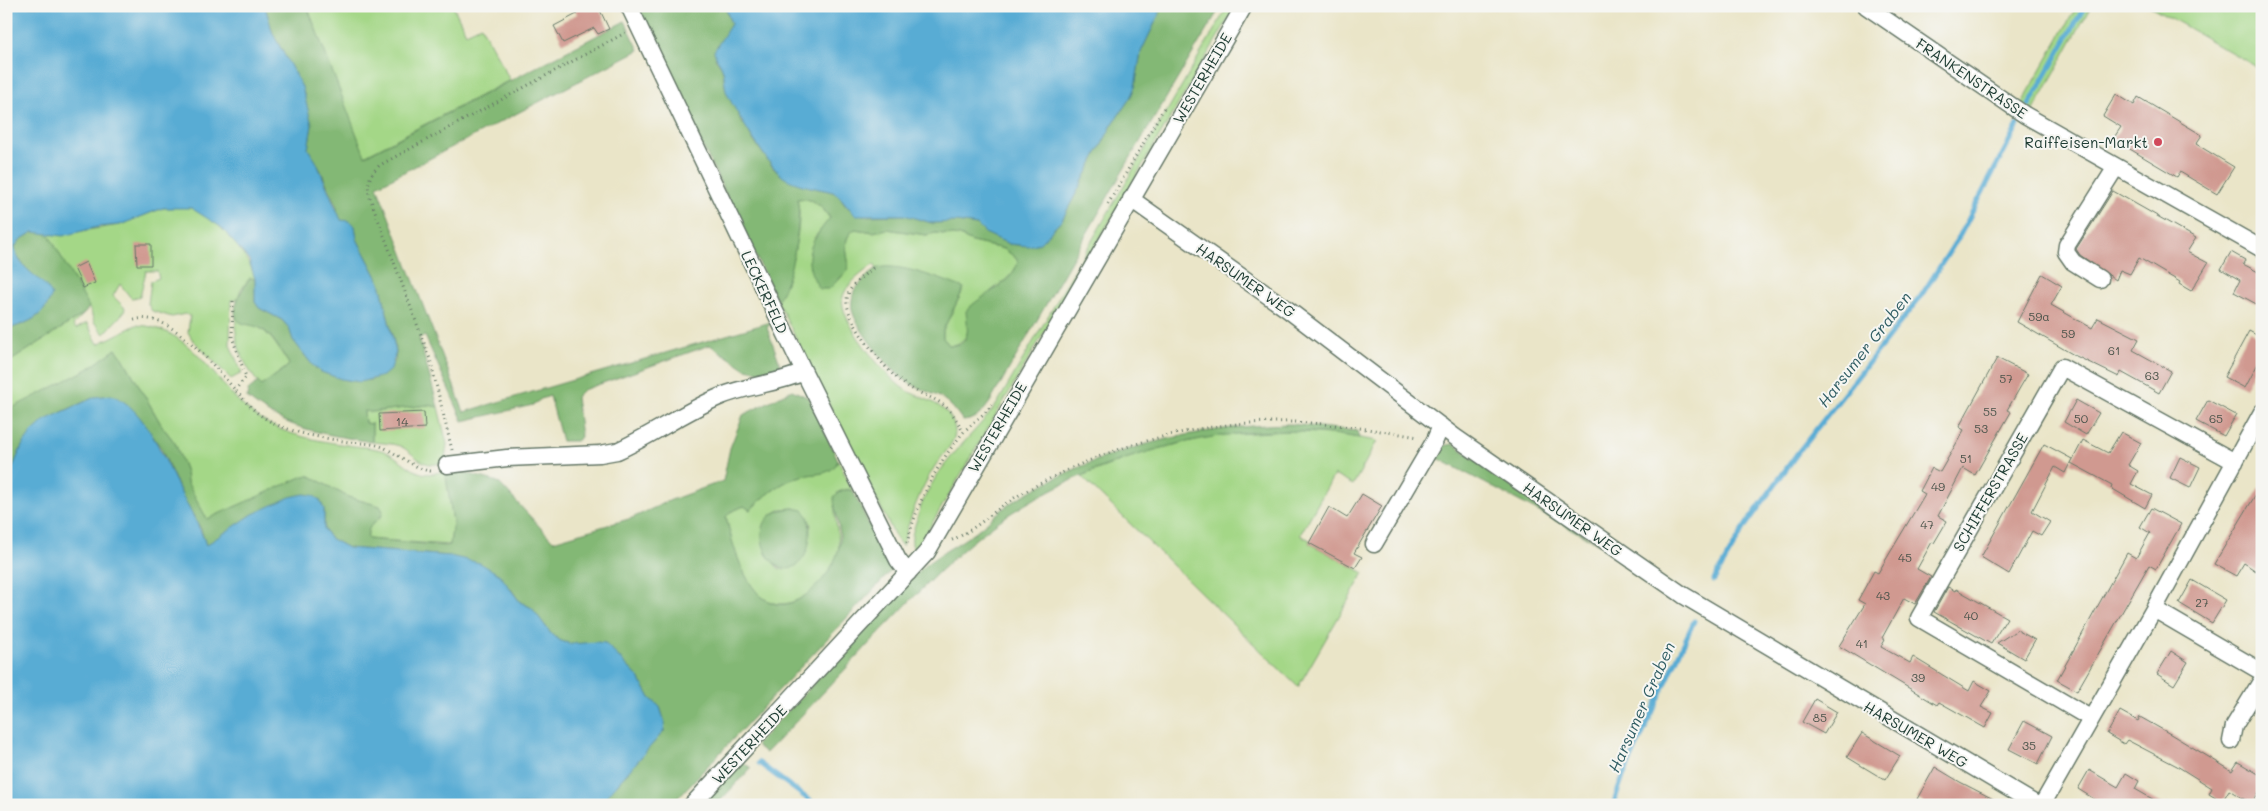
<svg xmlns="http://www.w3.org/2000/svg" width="2268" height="811" font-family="Mali,sans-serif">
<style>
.green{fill:#a4d787;stroke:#628a5e;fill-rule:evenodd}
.forest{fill:#83b874;stroke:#517a54}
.water{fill:#59acd4;stroke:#3c7484}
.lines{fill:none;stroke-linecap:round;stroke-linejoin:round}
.stream{stroke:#59acd4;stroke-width:5}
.building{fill:#d09990}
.minor-casing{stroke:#667868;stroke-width:19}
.path{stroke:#667868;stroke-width:3;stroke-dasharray:1 4;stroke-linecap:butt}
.minor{stroke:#fff;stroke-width:16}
.poi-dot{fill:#d1495b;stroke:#f6f6f2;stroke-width:2}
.labels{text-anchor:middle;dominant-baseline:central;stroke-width:4;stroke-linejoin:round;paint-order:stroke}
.number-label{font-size:12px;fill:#4b544b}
.street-label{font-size:15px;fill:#1f3d34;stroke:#f6f6f2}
.poi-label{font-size:15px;fill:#1f3d34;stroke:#f6f6f2;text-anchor:end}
.water-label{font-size:16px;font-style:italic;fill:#305e64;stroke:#f6f6f2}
</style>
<rect width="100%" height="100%" fill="#f6f6f2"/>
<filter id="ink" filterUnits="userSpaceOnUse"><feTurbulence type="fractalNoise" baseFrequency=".02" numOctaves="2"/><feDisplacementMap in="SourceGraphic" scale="10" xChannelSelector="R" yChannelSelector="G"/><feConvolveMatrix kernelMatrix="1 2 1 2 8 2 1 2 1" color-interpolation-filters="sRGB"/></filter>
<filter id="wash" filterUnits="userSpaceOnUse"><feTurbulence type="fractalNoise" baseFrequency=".0096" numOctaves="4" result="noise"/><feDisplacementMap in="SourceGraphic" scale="20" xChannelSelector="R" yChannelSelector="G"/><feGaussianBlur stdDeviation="1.12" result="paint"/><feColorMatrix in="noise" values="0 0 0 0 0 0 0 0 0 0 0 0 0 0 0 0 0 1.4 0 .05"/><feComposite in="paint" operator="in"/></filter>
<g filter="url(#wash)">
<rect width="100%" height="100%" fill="#eae5c8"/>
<path class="green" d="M307,6H453L466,33L481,26L510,80L364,156Z
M1228,6H1236L917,549L913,548C910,539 913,531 916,522C930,468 966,445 997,404Z
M2077,6H2091L2033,112L2021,105Z
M2150,6H2262V70Z
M804,198C817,202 823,208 830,219L814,238L837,282L848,270C850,255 839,240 855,229L873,232L887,229L926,235L936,233L960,236L972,242L1004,249L1015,257L1018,262C1013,277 1002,282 991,291C982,299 975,310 967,319C972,332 963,346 949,345L943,338V330L964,288L890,268L877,269L874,264C863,273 848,282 843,296C836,318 886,377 904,389C922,400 951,403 955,430C956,443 942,455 935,466C919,491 910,518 902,546L896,538L777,300C788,287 799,236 799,218C800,212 798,205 797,199Z
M163,208C172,208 183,206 191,208C213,213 252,258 255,279L250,278L241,289L237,300H231L230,345L242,373L231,379L192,339L188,332L190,316L185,314L172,317L152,311L148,304L151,281L159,278L157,271H146L140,297L131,298L120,284L113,296L125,308L124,312L104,334L94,322L91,312L48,233L56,235L120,225Z
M85,313L73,325L76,329L87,323L98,344L136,325C197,327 216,391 260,419C285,435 318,441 347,445C358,447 373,447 384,451C407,460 415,483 445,470L453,522L450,545L368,539C366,527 373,523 382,516L380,506L348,497L310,476H304L207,520L187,482L186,472L175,443L162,426L123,358L116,349L88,369L6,413V364Z
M236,314C241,325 245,321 254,325C271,332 279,350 289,364L287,367L261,386C243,365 233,342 236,314Z
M428,405L438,407L447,444L445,461C424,472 415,453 400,446C391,443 381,443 372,442V424L365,423L364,411L372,412Z
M1289,431L1343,435L1377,441L1353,485L1334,475L1300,535L1310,540L1309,543L1364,573L1298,687L1081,476L1144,452L1216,435Z
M838,460L853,491L848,489L838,492C837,498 834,505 835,511C835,527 842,540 837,556C831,573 818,588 803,597C753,627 734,552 726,516L730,512L744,506L750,510C764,497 779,483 798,477C812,472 832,477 838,460ZM794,508C805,511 808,514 811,526L785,570L778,568L766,554L772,514L781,509Z"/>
<path class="forest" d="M265,6H307L365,156L625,21L639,50L377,186L464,412L771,322L767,328L783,372L779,375L746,369L710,345L583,390L576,397L581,437L576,441H562L550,396L541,399L533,405L463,421L425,336L419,338L438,407L428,405L372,412L364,411L365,423L372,424V442C324,434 286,430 247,398L248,390L258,382L261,386L287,367L289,364C282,353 275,340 266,332C259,326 253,326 245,324C223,319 243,287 250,278L255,279V302L259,308L282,320L289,328L293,340L314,367L321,372L350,381L372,380L395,361L396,351L380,283L357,239L355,226L341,220L337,214V207L321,171L308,149L312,125L302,87L273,34Z
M635,6H725L731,24L715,58L722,67L726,90L737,110L741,122L746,126L753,140L774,169L807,186L833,192L839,196L847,207L865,216L904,215L932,223L956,222L977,225L986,233L1009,244L1018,245L1040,243L1062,220L1112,125L1130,98L1135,87L1141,52L1163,6H1221L1128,162L990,402C982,413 977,420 963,421C942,390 936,399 908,382C891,372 857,330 852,310C851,304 852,298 854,291C860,284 868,274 876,269C893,260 946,281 964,288L943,330V338L949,345C973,347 967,325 966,311C982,293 1011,286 1018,262L1015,257L1004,249L972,242L960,236L936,233L926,235L887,229L873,232L855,229C839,240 850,255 848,270L829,289H820C800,260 809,243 830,218C822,206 813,197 797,199C803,219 791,284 777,300Z
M33,232L48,233L89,307L85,313L6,364V330C28,322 43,319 51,296C40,278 21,270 14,248L20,240Z
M116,349L123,358L162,426L175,443L186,472L187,482L207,519L304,476H310L348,497L380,506L383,511C380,523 365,523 368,539L446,546L450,545L453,522L445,470L466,473L498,482L553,541L632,518L671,500L723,481L730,448L743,415L792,390L809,398L838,460C832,478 812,472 798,477C779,483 764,497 750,510L744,506L730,512L726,517C735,557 758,636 811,591C826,578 837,562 840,542C841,528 834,511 834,497C839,491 845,488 853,491L891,571L671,805H599L664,731L665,723L660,707L650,698L639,678L605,643L571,644L561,641L552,635L532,608L520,602L511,589L450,556L348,548L330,538L324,529V509L253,514L206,546L201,529L181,493L161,448L152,435L95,397L62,412L22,446L6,483V413L10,409L88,369Z
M1291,424L1357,431L1359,438C1301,427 1239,430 1182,443C1118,458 1057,482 1002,519C956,551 919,592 880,632C842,673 804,713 766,753L756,745L924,566C938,555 953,547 968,537C987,524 1002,507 1022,496C1104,448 1196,426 1291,424Z
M1454,444L1534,503L1603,546L1432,455L1440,446Z
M794,508L803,510L808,516C811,529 811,545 804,557C777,600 730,511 794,508Z
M740,761L751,768L716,805H699Z"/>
<path class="water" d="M6,6H265L273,34L302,87L312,125L308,149L316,161L341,220L349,221L355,226L357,239L380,283L396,352L391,369L383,376L360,382L341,379L321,372L314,367L293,340L289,328L282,320L259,308L255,302V279L249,260L221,227L191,208H163L120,225L98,227L63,236L33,232L20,240L14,248C21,272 42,276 52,295C43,319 28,322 6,330Z
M725,6H1163L1141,52L1135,87L1130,98L1112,125L1062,220L1040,243L1028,246L1009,244L985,233L977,225L956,222L932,223L904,215H855L839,196L833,192C817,188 799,186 785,178C771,171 731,105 726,91C724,83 725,75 722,68C720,62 715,58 714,51L731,24Z
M111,395C145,406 166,463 181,493C190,511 200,526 206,545L253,514L290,497L304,494L312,495L320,500L324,509V529L330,538L348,548L450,556L480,563L500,575L520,602L532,608L552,635L561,641L571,644L597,642L605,643L639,678L650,698L660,707L665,723L664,731L599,805H10L6,786V483L22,446L32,432L45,420L95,397Z"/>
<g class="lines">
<path class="stream" d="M2029,105L2085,6
M1714,580L1746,525L1799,451L1921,296L1960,235L2018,125
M759,763L816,805
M1613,805L1622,779L1694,621"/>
</g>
<g id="blocks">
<path class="building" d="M573,6H598L609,29L598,34L594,28L563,43L554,26L577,14Z
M2116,94L2134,105L2138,97L2202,135L2196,144L2234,167L2217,194L2180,172L2177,177L2113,139L2121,127L2103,116Z
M2113,191L2196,238L2187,252L2208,263L2191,291L2179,284L2180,282L2139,258L2130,274L2120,270L2116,280L2080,255L2076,249Z
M136,244H151V265H137Z
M2231,252L2245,260L2243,264L2262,274V307L2234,292L2240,280L2221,269Z
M86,262L95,283L83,288L74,268Z
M2042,274L2062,286L2051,305L2092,328L2098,318L2139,339L2133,350L2171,371L2159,393L2121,372L2119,377L2074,355L2017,322Z
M2249,331L2262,338V356L2245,388L2224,377Z
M1997,358L2028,374L2007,410L2011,412L1975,475L1963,468L1938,516L1947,521L1934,543L1932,542L1917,569L1931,577L1915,604L1904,598L1882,638L1885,640L1881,647L1910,663L1913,657L1969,691L1974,681L1991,691L1981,707L1993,713L1985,728L1939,702L1937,705L1839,646L1865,604L1858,600L1874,571L1878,573L1925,494L1920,491L1932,468L1940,472L1964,430L1959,427Z
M2076,400L2099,413L2086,435L2064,422Z
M2208,400L2236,415L2224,436L2196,421Z
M424,412L425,428L380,431L379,414Z
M2121,432L2141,443L2128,465L2138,471L2131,484L2152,495L2145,508L2111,488L2112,485L2071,463L2083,440L2108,453Z
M2044,444L2072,459L2065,473L2055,467L2032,511L2050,522L2041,536L2032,531L2009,574L1981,557Z
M2180,457L2200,467L2190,488L2170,478Z
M2262,484V562L2256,571L2244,563L2236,576L2214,564Z
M1362,494L1382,506L1354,553L1362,557L1355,568L1309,543L1329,507L1347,518Z
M2151,508L2181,524L2156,569L2149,565L2077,691L2057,680L2127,553L2136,558L2150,533L2140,527Z
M2192,580L2226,600L2212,623L2179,603Z
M1948,587L1955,591L1956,589L2007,618L1991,644L1934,612Z
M2017,630L2035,640L2024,659L1997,643Z
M2171,651L2188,662L2174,685L2157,674Z
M1815,699L1837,712L1824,734L1802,722Z
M2120,711L2138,721L2140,717L2172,735L2232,771L2238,762L2262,776V787L2252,804L2229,790L2222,802L2209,794L2212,788L2177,766L2127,740L2124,744L2107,734Z
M2024,721L2052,736L2038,764L2009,749Z
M1862,733L1900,756L1885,780L1847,757Z
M1935,767L1960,782L2005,805H1927L1917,799Z
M2089,770L2118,787L2126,773L2139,781L2135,789L2163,805H2104L2078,789Z"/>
</g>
</g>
<g filter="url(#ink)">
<use href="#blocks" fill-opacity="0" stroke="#667868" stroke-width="1"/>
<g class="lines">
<g class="minor-casing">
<path id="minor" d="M629,6L804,372L898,560L908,573
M1866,6L2025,115L2262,249
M1131,199L1287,309L1455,437L1683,595L2037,805
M2100,279L2073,262L2066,252L2067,245L2116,167
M447,465L507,458L600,454L617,451C652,435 684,412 719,397C747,385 777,384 804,372
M1374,544L1435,440L1441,426
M2154,609L2262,672
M2090,718L1919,618L2062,367L2235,462
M2231,741L2234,726L2262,680
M692,805L927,552L1244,6
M2042,805L2154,609L2262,412"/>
</g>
<path class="path" d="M1108,204L1164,108
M873,268C863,276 849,285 847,299C844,319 885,369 900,381C929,403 944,392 963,432
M233,301L232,337L246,377L235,390
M134,320C175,307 227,385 253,409C277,432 318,437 349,442C360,443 373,443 383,447C396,453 421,473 434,471
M452,450L430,359L369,195C367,181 370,174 380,165L625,33
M952,540C973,531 989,515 1008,502C1023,492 1039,484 1055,476C1128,440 1212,420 1294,422C1334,424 1378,430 1418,437
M907,543C918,501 935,467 962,434C971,423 984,416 992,404"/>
<use href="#minor" class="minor"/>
</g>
</g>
<circle class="poi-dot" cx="2158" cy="142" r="5"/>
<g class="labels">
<g class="number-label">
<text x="2039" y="316">59a</text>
<text x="2068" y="333">59</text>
<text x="2114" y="350">61</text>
<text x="2152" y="375">63</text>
<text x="2006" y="378">57</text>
<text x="1990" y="411">55</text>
<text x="2081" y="418">50</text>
<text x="2216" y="418">65</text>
<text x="402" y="421">14</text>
<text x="1981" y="428">53</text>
<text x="1966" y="458">51</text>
<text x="1938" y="486">49</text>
<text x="1927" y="524">47</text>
<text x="1905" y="557">45</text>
<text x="1883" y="595">43</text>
<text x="2202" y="602">27</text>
<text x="1971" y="615">40</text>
<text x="1862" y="643">41</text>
<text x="1918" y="677">39</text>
<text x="1820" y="717">85</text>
<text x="2029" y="745">35</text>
</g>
<g class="street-label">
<text transform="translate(1202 78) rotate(-60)">WESTERHEIDE</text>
<text transform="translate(1972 78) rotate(34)">FRANKENSTRASSE</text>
<text transform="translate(1246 280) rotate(35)">HARSUMER WEG</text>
<text transform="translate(765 292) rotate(65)">LECKERFELD</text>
<text transform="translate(997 427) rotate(-60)">WESTERHEIDE</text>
<text transform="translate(1990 492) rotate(-60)">SCHIFFERSTRASSE</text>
<text transform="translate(1573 519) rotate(35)">HARSUMER WEG</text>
<text transform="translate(1916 734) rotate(30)">HARSUMER WEG</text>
<text transform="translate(749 744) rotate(-47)">WESTERHEIDE</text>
</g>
<g class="poi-label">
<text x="2148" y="142">Raiffeisen-Markt</text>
</g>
<g class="water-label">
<text transform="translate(1864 349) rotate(-52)">Harsumer Graben</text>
<text transform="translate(1641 707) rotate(-66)">Harsumer Graben</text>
</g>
</g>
<rect width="2268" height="811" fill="none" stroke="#f6f6f2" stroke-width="25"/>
</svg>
